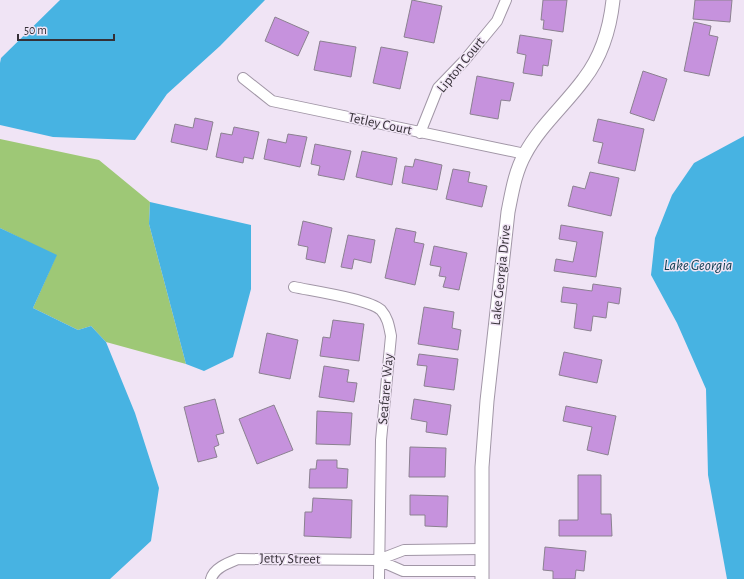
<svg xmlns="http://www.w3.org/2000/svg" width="744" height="579" font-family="'Alegreya Sans',sans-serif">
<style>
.forest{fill:#9ec876}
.water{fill:#47b3e2}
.building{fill:#c692dd;stroke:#8b8190}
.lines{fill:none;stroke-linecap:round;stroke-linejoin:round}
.minor-casing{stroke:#a196a6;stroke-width:12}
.tertiary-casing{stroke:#a196a6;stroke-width:15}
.minor{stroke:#fff;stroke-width:10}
.tertiary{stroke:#fff;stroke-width:13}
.labels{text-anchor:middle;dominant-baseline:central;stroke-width:3;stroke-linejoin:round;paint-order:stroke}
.street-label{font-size:14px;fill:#353037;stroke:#f0e4f5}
.water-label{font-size:15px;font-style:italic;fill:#0b3b4e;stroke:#f0e4f5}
</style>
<rect width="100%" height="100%" fill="#f0e4f5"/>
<path class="forest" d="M0,139L99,160L150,202L149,224L186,364L106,342L91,326L78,330L33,308L56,256L0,228Z"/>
<path class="water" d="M60,0H265L220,46L167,94L135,140L53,137L0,125V63L1,58Z
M744,136V579H727L708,475L706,389L677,323L651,275L655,238L672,195L694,163Z
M150,202L251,225V289L233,357L204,371L186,364L149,224Z
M0,228L57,255L33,308L78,330L91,326L106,342L135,413L159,488L151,541L110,579H0Z"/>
<path class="building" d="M412,0L442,6L434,43L404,37Z
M543,0H567L563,32L543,29L544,20H541Z
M695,0H732L730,22L693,19Z
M275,17L309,32L298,56L265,41Z
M694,22L711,26L709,35L718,37L709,76L684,71Z
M520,35L552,40L548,66L543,65L542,76L523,73L526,55L517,53Z
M320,41L356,47L351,77L314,70Z
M381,47L408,52L400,89L373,83Z
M643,71L667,79L654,121L630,113Z
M477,76L514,83L510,101L501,100L498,119L470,114Z
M195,118L213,122L207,150L171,142L175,124L193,128Z
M598,119L644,129L635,171L598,163L603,143L593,141Z
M234,127L259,132L253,159L244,157L243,163L216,157L221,133L232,135Z
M288,134L307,137L300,167L264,159L268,139L286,143Z
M315,144L351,151L344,180L318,175L320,166L311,164Z
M362,151L397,158L392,185L356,177Z
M415,159L442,165L437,190L402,183L405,166L413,167Z
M453,169L470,172L468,182L487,186L482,207L446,199Z
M590,172L619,178L611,216L568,206L573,186L585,189Z
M303,221L332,228L325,263L306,259L308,247L298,245Z
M561,225L603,232L596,277L554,271L556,259L573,262L577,242L559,239Z
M396,228L416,232L414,242L424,244L415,285L385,278Z
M348,235L375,240L371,263L354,259L352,269L341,267Z
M434,246L467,253L459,290L443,287L446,277L439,276L441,267L430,265Z
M593,284L621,288L619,304L608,302L606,318L593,316L591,331L574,328L577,304L561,302L563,287L592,291Z
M424,307L454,312L452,328L461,330L458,350L418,344Z
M333,320L364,324L359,361L320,356L323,337L330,338Z
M267,333L298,340L290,379L259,373Z
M564,352L602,360L597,383L559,375Z
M419,354L458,359L454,390L424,386L427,366L417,365Z
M324,366L349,370L347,382L357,383L354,402L319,397Z
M215,399L224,433L216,435L219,445L214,447L217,457L198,462L184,407Z
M414,399L451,405L447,435L426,432L427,422L411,419Z
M274,405L293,450L257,464L239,419Z
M566,406L616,416L608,455L587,450L592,427L563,421Z
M317,411L352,413L350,445L316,444Z
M410,447L446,448L445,477H409Z
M317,460H337V468L348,469L347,488H309L310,469H316Z
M578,475H601V514H611L612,536H559V520H578Z
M410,495L448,496L447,527L425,526V515H410Z
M313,498L352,500L351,538L304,536L305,512H312Z
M545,547L586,551L584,571L576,570L575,579H553V571L543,570Z"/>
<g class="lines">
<g class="minor-casing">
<path id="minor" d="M243,78L272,101L525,154
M420,133L438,88L464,61L497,21L506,0
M294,287C313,291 369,299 381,310C388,318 389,326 391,336L381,440L379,579
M378,560L403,571H482
M211,579C214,568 228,563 238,559L378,560L404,550L482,549"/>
</g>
<g class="tertiary-casing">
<path id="tertiary" d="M482,579V467L487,401L508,212C512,192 515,172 525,154C540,126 565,105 584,79C601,57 610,28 613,0"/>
</g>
<use href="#minor" class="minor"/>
<use href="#tertiary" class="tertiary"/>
</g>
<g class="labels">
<g class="street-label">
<text transform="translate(461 65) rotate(-51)">Lipton Court</text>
<text transform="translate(380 124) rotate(12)">Tetley Court</text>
<text transform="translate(501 275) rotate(-84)">Lake Georgia Drive</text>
<text transform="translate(386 389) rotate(-85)">Seafarer Way</text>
<text transform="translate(290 559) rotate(1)">Jetty Street</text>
</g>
<g class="water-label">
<text x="698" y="265">Lake Georgia</text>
</g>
</g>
<path d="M18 34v6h96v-6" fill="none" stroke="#353037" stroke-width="2"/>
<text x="24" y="34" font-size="12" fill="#353037" stroke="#f0e4f5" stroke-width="3" paint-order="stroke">50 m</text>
</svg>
